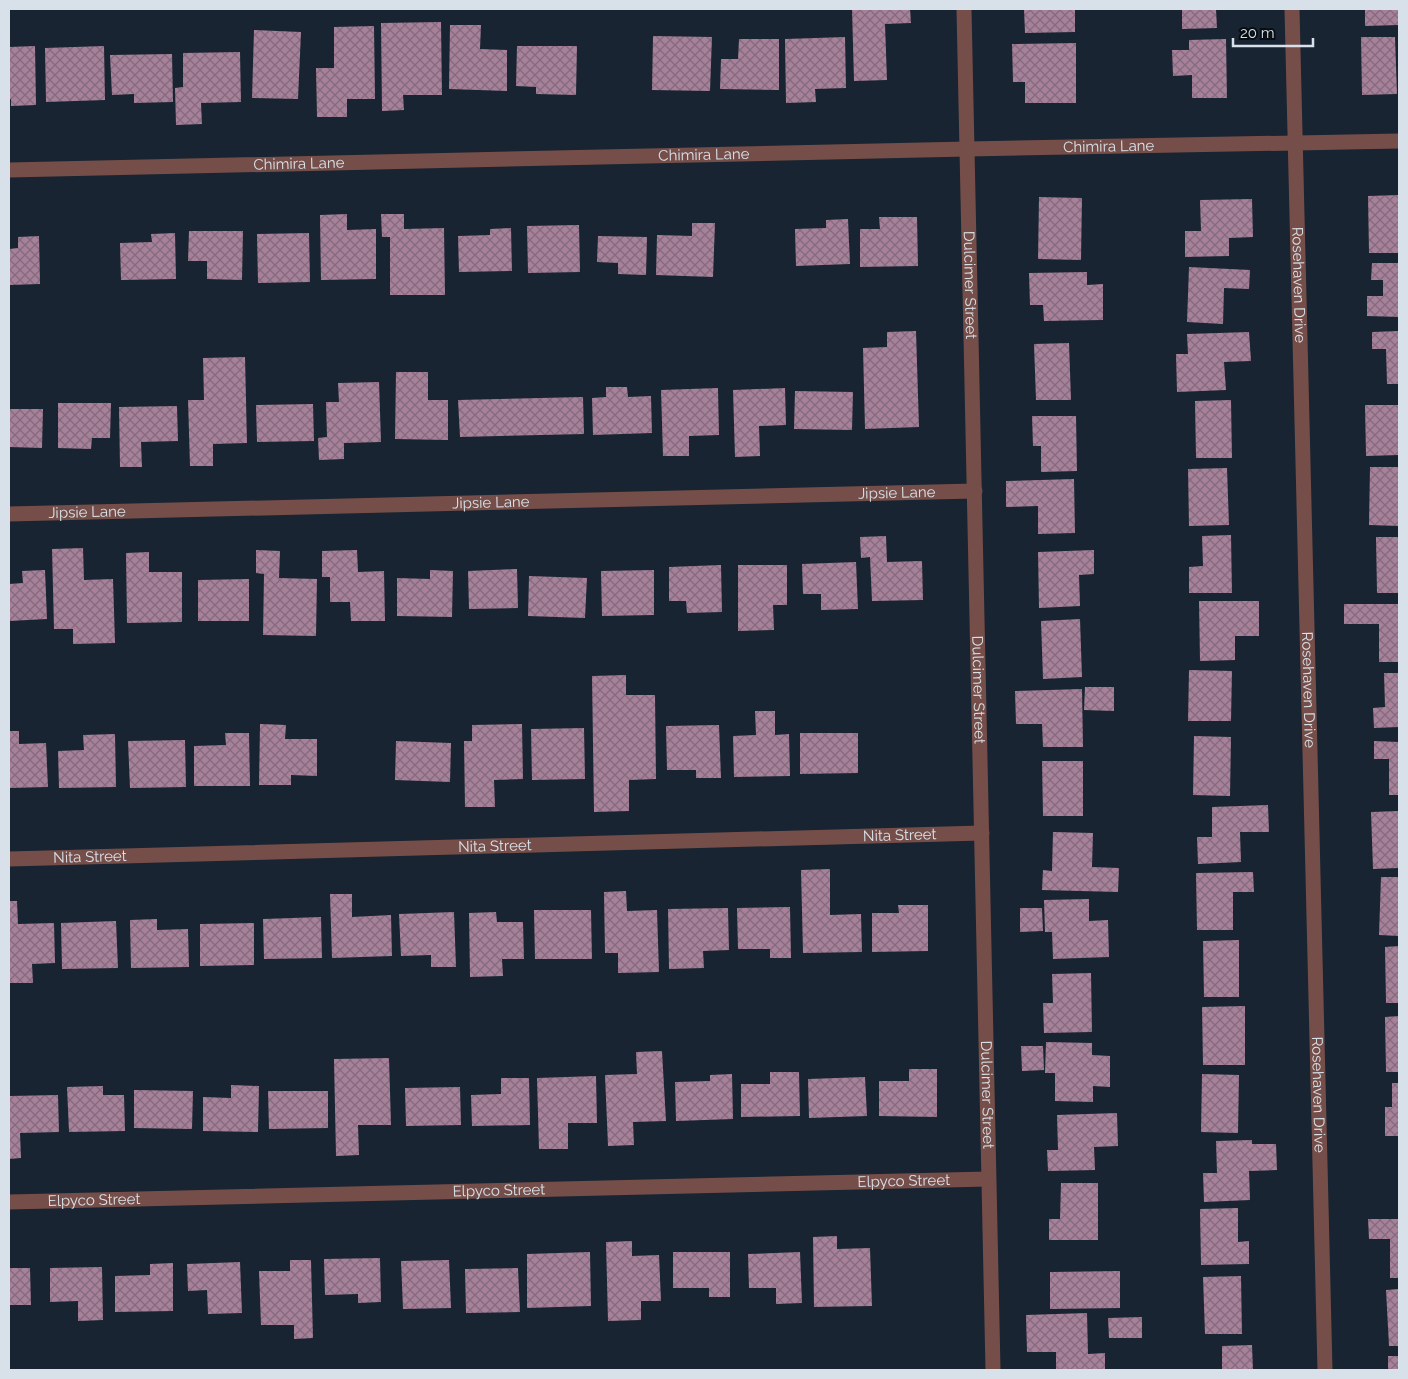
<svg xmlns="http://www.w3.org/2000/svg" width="1408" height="1379" font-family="Raleway,sans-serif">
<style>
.building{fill:url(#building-cross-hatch)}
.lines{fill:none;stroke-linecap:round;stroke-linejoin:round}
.minor{stroke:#754e49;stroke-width:15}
.labels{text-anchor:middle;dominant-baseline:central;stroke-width:5;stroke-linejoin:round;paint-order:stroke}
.street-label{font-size:15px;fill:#d8e1e9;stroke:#080d12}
</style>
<defs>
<pattern id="building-cross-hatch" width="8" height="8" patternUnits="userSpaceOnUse" patternTransform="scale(1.25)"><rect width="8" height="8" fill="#a7809a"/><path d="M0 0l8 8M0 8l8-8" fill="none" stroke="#836b7d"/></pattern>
</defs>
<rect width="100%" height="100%" fill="#182431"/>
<path class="building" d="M852,9H910L911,23L885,24L887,80L854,81Z
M1024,9H1075V32L1025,33Z
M1182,9H1216L1217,28L1182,29Z
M1365,9H1399V25L1365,26Z
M441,22L442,95H403L404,110L382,111L381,23Z
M450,25H481L480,49L507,50V91L449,89Z
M374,26L375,99H347V117H317L316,68H334V27Z
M254,30L301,32L298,99L252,98Z
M653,36L712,37L710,91L652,90Z
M845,37L846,88L815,89L816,102L786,103L785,39Z
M1361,37H1395L1397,94L1362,95Z
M739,39H779V90L720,89L721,59H738Z
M1226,39L1227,98H1192V75L1173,76L1172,50H1189V40Z
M1076,43V103H1025V82H1013L1012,44Z
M35,46L36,105L11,106V99L9,100V47Z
M104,46L105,100L46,102L45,48Z
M517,46H577L576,95L536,94V87L516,86Z
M240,52L241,102L201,103L202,124L176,125L175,88L183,87V53Z
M172,54L173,102L134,103V94L112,95L110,55Z
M1399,195V253H1369L1368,196Z
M1039,197L1082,198L1081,260L1038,259Z
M1252,199L1253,237L1229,238V256L1185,257V231H1201L1200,200Z
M347,214V230L376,229V279L321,280L320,215Z
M381,214H404V229L444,228L445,295H390V237H382Z
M879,217H917L918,266L860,267V229H880Z
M848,219L850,264L796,266L795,229L826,228V220Z
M692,223H715L713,277L656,275L657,235L692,236Z
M579,225L580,272L528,273L527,226Z
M511,228L512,271L459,272L458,236L490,235V229Z
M189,231H243L242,280L207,279V261H188Z
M175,233L176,279L121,280L120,243L152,242L151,234Z
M309,233L310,282L258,283L257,234Z
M39,236L40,284L9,285V249L18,248V237Z
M598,236L647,237L646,275L618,274V263L597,262Z
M1372,263H1399V317L1367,316V296H1383V280H1371Z
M1189,267L1250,270L1249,289L1224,288L1223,324L1187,322Z
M1087,272V285L1103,284V320L1044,321L1043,305H1030L1029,273Z
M916,331L919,427L865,429L863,348L887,347V332Z
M1399,331V384H1387L1386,349H1372V332Z
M1249,332L1251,361L1224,362L1226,390L1177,392L1176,354H1188L1187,334Z
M1069,343L1071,400H1036L1034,344Z
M245,357L247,443L213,444V466H190L188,400H204L203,358Z
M396,372H428V400H448V440L395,439Z
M379,382L381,442L344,443V459L319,460L318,438L327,437L326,402H339L338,383Z
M606,387H627L628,397L651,396L652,433L593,435L592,398L606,397Z
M718,388L719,435L689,436V456H663L661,390Z
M785,388L786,425L759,426L760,456L735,457L733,390Z
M795,391L853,392L852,430L794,429Z
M583,397L584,434L460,437L458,400Z
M1231,400L1232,458H1196L1195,401Z
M58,403H111L110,438H92L91,449L58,448Z
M313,404L314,441L257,442L256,405Z
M1365,405H1399V455L1366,456Z
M177,406L178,441L141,442L142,467H120L119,407Z
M9,409H43L42,448L9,447Z
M1032,416H1076L1077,471L1041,472V446H1033Z
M1370,467H1399V526L1369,525Z
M1227,468L1229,525L1189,526L1188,469Z
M1074,479L1075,533L1038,534V506L1006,507V481Z
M1231,535L1232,593H1189V567L1203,566L1202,536Z
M886,536L887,562L922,561L923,600L872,601L870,557L861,558L860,537Z
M1376,537H1399V593H1377Z
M83,548L84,580L113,579L115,643L73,644V629H54L52,549Z
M256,550L280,551L279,578L317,579L316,636L263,635L264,574L256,573Z
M357,550L358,572L384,571L385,621H351L350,602H330V577H322V551Z
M1094,550V574L1079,575L1080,606L1039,608L1038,552Z
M149,552V572H182V622L127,623L126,553Z
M856,562L858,609L821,610V594H803L802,564Z
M721,565L722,612L687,613L686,601H669V567Z
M738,565H787V605H773L774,630L738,631Z
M517,569L518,608L469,609L468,571Z
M45,570L47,619L9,621V584L23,583L22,571Z
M430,570L453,571L452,617L397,616V578L430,579Z
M654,570V615L602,616L601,571Z
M529,576L587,578L585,618L528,616Z
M249,579V621H198V580Z
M1199,601H1259V636H1235V660L1200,661Z
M1344,604H1399V662H1379V624H1344Z
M1080,619L1082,677L1043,679L1041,621Z
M1189,670L1232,671L1231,721H1188Z
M1384,673H1399V727L1374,728L1373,708L1385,707Z
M626,675V695H655L656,779L629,780V811L594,812L592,676Z
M1085,687H1114V711L1084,710Z
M1082,689L1083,747H1043L1042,724H1016L1015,691Z
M755,711H775V735L789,734L790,776L734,777L733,736L756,735Z
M260,724L286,725L285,739H317V776L291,775V785H259Z
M522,724L523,779L494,780L495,807H465L464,741H472V725Z
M719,725L721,778H696V770H667L666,726Z
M584,728L585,779L532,780L531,729Z
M9,731H19V744L46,743L48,787L9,788Z
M225,733H249L250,786H194V746L226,745Z
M800,733H858V773L800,774Z
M115,734L116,787L59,788L58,751L84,750L83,735Z
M1194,736L1231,737L1230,796L1193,795Z
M185,740L186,787L130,788L128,741Z
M396,741L451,743L450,782L395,780Z
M1374,741L1399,742V795H1389V759H1374Z
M1042,761H1083V816H1043Z
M1268,805L1269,832H1240L1241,862L1198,864L1197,837H1212V807Z
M1399,811V868L1373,869L1371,812Z
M1053,832L1093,833L1092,867L1119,868L1118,892L1042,890L1043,870L1052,871Z
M830,869V915L861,914L862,952L803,953L801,870Z
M1253,872L1254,892H1233V930H1197L1196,873Z
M1381,877H1399V936L1379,935Z
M626,891L627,911L657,910L659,972L618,973V953H605L604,892Z
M330,894H352V917L391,915L392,956L332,958Z
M1089,899V921L1108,920L1109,957L1053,959L1052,932H1045L1044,900Z
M9,901H17L18,924L54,923L55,963L32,964L33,983H9Z
M898,905H928V951L872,952V913H899Z
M790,907L791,958H770V949H738L737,908Z
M728,908L729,950L703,951L704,968L669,969L668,909Z
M1020,908H1042L1043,931L1020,932Z
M534,910H591L592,959H535Z
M454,912L456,967H431V955L401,956L399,914Z
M496,912L497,922H523L524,959H502L503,976L470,977L469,913Z
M321,917L322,958L264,959L263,919Z
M157,919V930L188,929L189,967L131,968L130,920Z
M116,921L118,968L62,969L61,923Z
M254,923V965L200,966V924Z
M1239,940V997H1204L1203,941Z
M1399,946V1003H1386L1385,947Z
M1091,973L1092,1032L1044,1033L1043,1003H1053L1052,974Z
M1245,1006V1065H1203L1202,1007Z
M1399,1016V1072H1386L1385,1017Z
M1046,1042L1092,1043V1055L1110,1056V1087L1093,1086V1102L1055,1101V1073H1045Z
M1021,1046H1043L1044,1070L1022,1071Z
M662,1051L666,1121L633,1122L634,1145L608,1146L605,1075L637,1074L636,1052Z
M389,1058L391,1125H358L359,1155L336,1156L334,1059Z
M909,1069H937V1117L879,1116V1081H909Z
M770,1072H799L800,1116L741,1117V1084H770Z
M732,1074L733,1119L676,1121L675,1082L710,1081V1075Z
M1202,1074L1239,1075L1238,1133L1201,1132Z
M596,1076L597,1123H568V1149H539L537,1078Z
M865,1077L867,1116L809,1118L808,1079Z
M501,1078H529L530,1125L472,1126L471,1095L501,1094Z
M1392,1083H1399V1136H1385V1107H1392Z
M231,1085L259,1086L258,1132L203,1131V1097L231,1098Z
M103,1086V1095H124L125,1131L69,1132L67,1087Z
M460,1087L461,1125L406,1126L405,1088Z
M134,1090L193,1091L192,1129L134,1128Z
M268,1091H328V1128L269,1129Z
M58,1095L59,1132L20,1133L21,1158L9,1159V1096Z
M1117,1113L1118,1146L1094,1147L1095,1170L1048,1171L1047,1150H1058L1057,1115Z
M1252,1140V1144H1276L1277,1170L1249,1171L1250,1200L1204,1202L1203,1173H1217L1216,1141Z
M1061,1183H1098V1240H1049V1219H1060Z
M1238,1208V1242L1249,1241V1264L1201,1265L1200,1209Z
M1368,1219H1399V1278H1390V1239H1369Z
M837,1236V1249L870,1248L872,1306L814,1307L813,1237Z
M632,1241V1256L659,1255L661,1301H641V1320L608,1321L606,1242Z
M590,1252L591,1306L527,1308V1254Z
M673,1252H730V1297H709V1288H673Z
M800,1252L802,1303L776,1304V1288H749L748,1254Z
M380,1258L381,1302L358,1303V1294L325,1295L324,1259Z
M290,1260H311L313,1338L294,1339V1325H261L259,1271H290Z
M449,1260L451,1308L403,1309L401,1261Z
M240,1262L242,1313L208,1314L207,1290L188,1291L187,1264Z
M173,1263V1311L115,1312V1276L150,1275V1264Z
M102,1267L103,1320L78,1321V1301L50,1302V1268Z
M9,1268H30L31,1305H9Z
M518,1268L520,1312L466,1313L465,1269Z
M1120,1271V1308L1050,1309V1272Z
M1241,1276L1242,1334H1205L1203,1277Z
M1399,1289V1346H1389L1386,1290Z
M1087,1313L1088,1354L1105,1353V1370H1056V1352H1027L1026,1315Z
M1142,1317V1338H1109L1108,1318Z
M1252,1345L1253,1370H1222V1346Z
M1388,1356H1399V1370H1388Z"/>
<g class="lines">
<g class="minor">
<path id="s1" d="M964,9L993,1370"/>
<path id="s2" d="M1292,9L1325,1370"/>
<path id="s3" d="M9,170L968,149L1399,141"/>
<path id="s4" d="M9,514L975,491"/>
<path id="s5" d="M9,859L982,833"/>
<path id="s6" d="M9,1202L988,1179"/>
</g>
</g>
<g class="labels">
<g class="street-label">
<text stroke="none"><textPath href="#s3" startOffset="1100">Chimira Lane</textPath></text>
<text stroke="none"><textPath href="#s3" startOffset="695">Chimira Lane</textPath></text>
<text stroke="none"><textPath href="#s3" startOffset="290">Chimira Lane</textPath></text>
<text stroke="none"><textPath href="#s1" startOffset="276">Dulcimer Street</textPath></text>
<text stroke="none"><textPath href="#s2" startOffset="276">Rosehaven Drive</textPath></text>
<text stroke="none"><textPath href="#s4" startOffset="888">Jipsie Lane</textPath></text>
<text stroke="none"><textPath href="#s4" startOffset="482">Jipsie Lane</textPath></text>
<text stroke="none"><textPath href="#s4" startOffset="78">Jipsie Lane</textPath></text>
<text stroke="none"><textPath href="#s1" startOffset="681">Dulcimer Street</textPath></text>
<text stroke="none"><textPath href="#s2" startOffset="681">Rosehaven Drive</textPath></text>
<text stroke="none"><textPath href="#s5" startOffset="891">Nita Street</textPath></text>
<text stroke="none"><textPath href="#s5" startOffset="486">Nita Street</textPath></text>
<text stroke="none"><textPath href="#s5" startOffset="81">Nita Street</textPath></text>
<text stroke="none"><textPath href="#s1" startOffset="1086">Dulcimer Street</textPath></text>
<text stroke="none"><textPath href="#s2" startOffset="1086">Rosehaven Drive</textPath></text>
<text stroke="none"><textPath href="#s6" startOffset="895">Elpyco Street</textPath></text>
<text stroke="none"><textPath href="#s6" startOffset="490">Elpyco Street</textPath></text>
<text stroke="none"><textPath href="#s6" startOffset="85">Elpyco Street</textPath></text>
</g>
</g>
<rect width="1408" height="1379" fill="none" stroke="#d8e1e9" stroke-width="20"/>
<path d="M1233 38v8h80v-8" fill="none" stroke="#d8e1e9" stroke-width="2.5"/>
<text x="1240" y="38" font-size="15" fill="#d8e1e9" stroke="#080d12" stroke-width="4" paint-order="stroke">20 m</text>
</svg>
